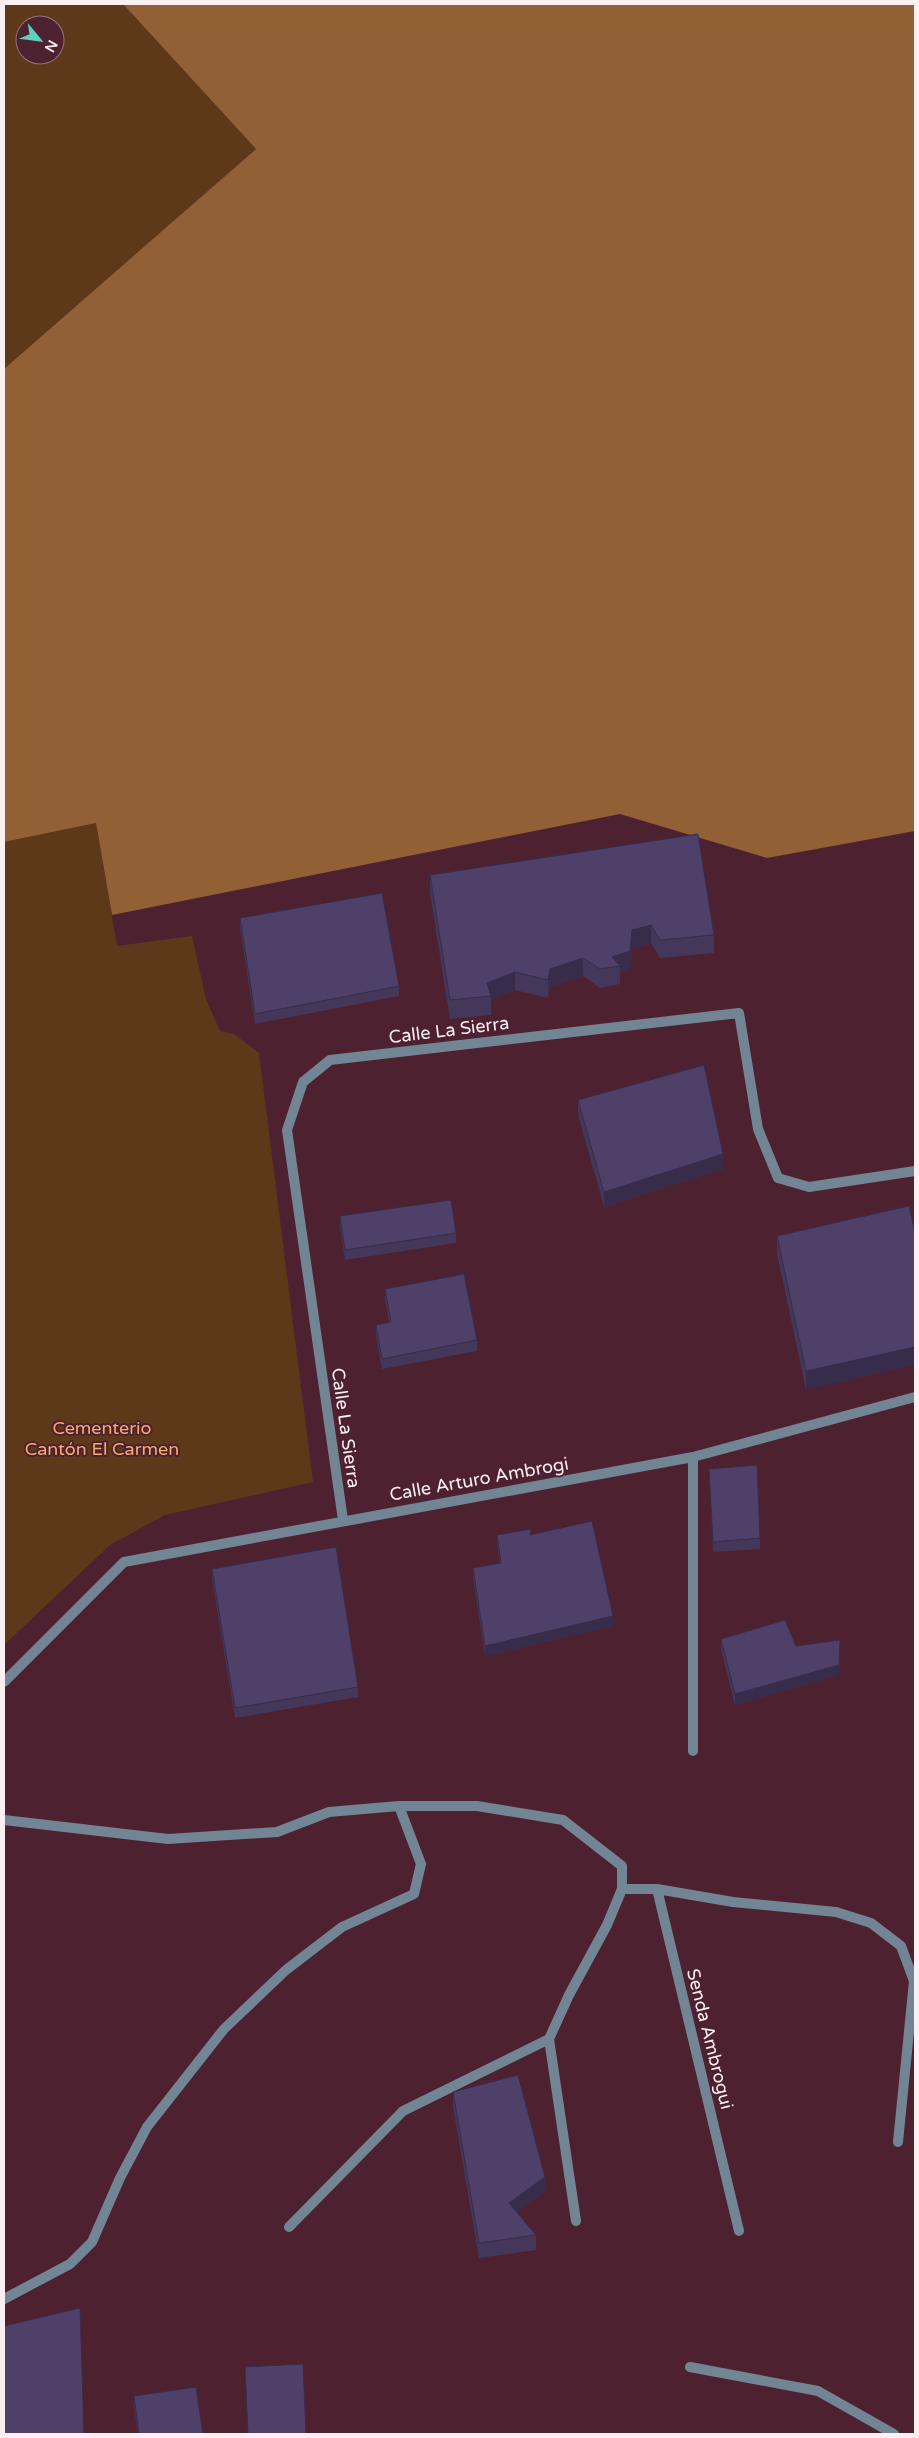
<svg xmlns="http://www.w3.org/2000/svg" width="919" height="2438" font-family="'Varela Round',sans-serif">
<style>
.green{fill:#5d391a;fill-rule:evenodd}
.forest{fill:#926035}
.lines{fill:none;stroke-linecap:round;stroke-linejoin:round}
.minor{stroke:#728594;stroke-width:10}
.wall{fill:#44375a}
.shaded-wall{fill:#372d4a}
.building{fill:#4f4069;stroke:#372d4a}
.labels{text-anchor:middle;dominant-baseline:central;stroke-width:4;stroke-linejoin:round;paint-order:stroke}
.street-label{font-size:18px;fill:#fbeff2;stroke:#4e2131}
.park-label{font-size:18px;fill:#f6ac6d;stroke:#4e2131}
</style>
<rect width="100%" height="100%" fill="#4e2131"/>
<path class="green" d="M4,4H123L256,149L4,369ZM25,25H55V55H25Z
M96,823L117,946L192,936L206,999L220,1031L234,1034L259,1053L313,1482L165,1515L110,1545L4,1645V842Z"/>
<path class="forest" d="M123,4H915V831L767,858L620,814L112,915L96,823L4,842V369L256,149Z"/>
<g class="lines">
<path class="minor" d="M693,1457V1751
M343,1520L287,1130L303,1082L330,1060L739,1013L758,1129L778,1178L809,1187L915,1171
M4,1682L124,1562L693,1457L915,1397
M4,1820L168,1839L277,1832L329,1812L399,1806H477L563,1820L622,1866V1889L607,1925L569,1995L549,2039L576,2221
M622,1889H657L739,2231
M657,1889L733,1902L836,1912L871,1923L901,1946L914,1981L898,2142
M289,2227L403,2111L549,2039
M4,2299L70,2264L92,2242L120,2178L147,2127L224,2029L286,1970L342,1927L414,1894L421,1864L399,1806
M690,2367L818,2391L894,2434"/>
</g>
<path class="wall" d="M430,875L714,935V953L660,958L651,943L632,949L630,969L620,973V984L600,988L583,976L550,987L548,998L515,990L491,1000V1015L450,1019L430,893Z
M240,918L399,986V996L255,1024L240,928Z
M578,1100L723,1169L604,1207L578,1115Z
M909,1206L806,1390L777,1254V1236Z
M340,1216L456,1233V1243L345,1260L340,1227Z
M385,1289L477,1340V1351L382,1369L376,1336V1325L389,1322L385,1299Z
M709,1469L760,1538V1549L713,1552Z
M497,1535H531L613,1626L485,1656L473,1578V1568L500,1563L497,1545Z
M212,1569L358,1687V1697L235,1718L212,1579Z
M721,1639L840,1650L839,1675L735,1705L721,1649Z
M453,2092L545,2191L517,2212L536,2235V2250L479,2258L453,2107Z
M134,2396L203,2434H138L134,2407Z"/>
<path class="shaded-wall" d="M651,925V943L632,949L630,969L620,973V966L612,957L632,930Z
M583,958V976L550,987L548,998V980L550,969Z
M515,972V990L491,1000V996L487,983Z
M723,1154V1169L604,1207V1192Z
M915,1347V1365L806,1390V1371Z
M613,1616V1626L485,1656V1646Z
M840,1640L839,1675L735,1705V1694Z
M545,2177V2191L509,2218V2203Z"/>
<path class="building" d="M698,834L714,935L660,940L651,925L632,930L630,951L612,957L620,966L600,969L583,958L550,969L548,980L515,972L487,983L491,996L450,1000L430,875Z
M382,893L399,986L255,1014L240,918Z
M704,1065L723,1154L604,1192L578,1100Z
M451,1200L456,1233L345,1250L340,1216Z
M909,1206L915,1233V1347L806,1371L777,1236Z
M464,1274L477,1340L382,1359L376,1325L391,1322L385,1289Z
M757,1465L760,1538L713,1542L709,1469Z
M592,1521L613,1616L485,1646L473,1568L501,1563L497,1535L531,1529L530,1535Z
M336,1547L358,1687L235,1708L212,1569Z
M785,1620L796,1646L840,1640L839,1665L735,1694L721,1639Z
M518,2075L545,2177L509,2203L536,2235L479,2243L453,2092Z
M80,2308L84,2434H4V2326Z
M303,2364L306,2434H248L245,2367Z
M196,2387L203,2434H139L134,2396Z"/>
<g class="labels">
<g class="street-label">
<text transform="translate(449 1030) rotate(-7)">Calle La Sierra</text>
<text transform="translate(346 1428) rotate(82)">Calle La Sierra</text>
<text transform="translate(479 1479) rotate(-10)">Calle Arturo Ambrogi</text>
<text transform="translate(710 2039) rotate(76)">Senda Ambrogui</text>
</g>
<g class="park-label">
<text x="102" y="1428">Cementerio<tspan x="102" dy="21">Cantón El Carmen</tspan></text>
</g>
</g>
<rect width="919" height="2438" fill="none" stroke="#fbeff2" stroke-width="10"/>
<g transform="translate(40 40) rotate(119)"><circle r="24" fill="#4e2131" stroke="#93737e"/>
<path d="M0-4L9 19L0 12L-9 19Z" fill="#5cceba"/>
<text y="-8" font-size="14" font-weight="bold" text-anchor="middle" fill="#fbeff2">N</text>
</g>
</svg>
